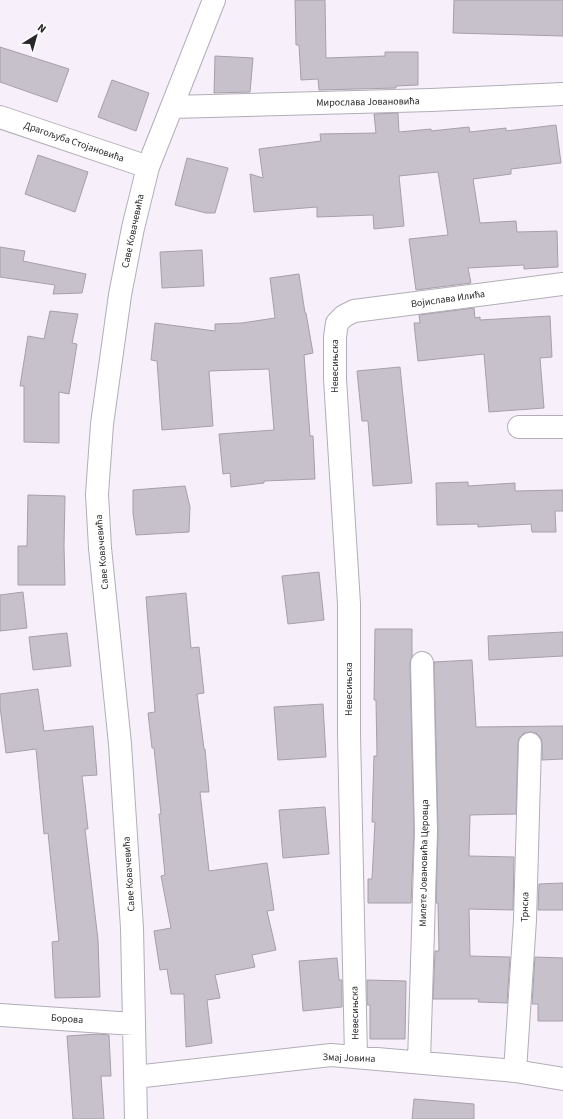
<svg xmlns="http://www.w3.org/2000/svg" width="563" height="1119" font-family="'Source Sans 3',sans-serif">
<style>
.building{fill:#c7c1cb;stroke:#a6a0a9}
.lines{fill:none;stroke-linecap:round;stroke-linejoin:round}
.minor-casing{stroke:#b3adb7;stroke-width:24}
.minor{stroke:#fff;stroke-width:22}
.labels{text-anchor:middle;dominant-baseline:central;stroke-width:4;stroke-linejoin:round;paint-order:stroke}
.street-label{font-size:10px;fill:#282629;stroke:#fff}
</style>
<rect width="100%" height="100%" fill="#f7f0fb"/>
<path class="building" d="M295,0H325L326,58L385,56V52H418V85L396,86V88L319,90L318,79L301,80L299,45H296Z
M454,0H563V36L453,33Z
M0,47L69,69L57,102L0,82Z
M215,56L253,58L250,92L214,93Z
M112,80L149,93L136,131L98,117Z
M398,113L399,132L431,129V131L469,127L470,132L506,128V131L556,125L561,163L511,169V174L473,179L480,223L516,221L517,232L557,231L558,267L524,269V265L468,268L471,283L416,290L409,239L448,235L438,172L399,176L404,226L374,229L373,215L317,217V207L254,212L250,174L263,178L259,149L321,141L320,134L376,133L374,114Z
M38,155L88,172L75,212L25,194Z
M187,158L228,168L215,213H206L175,205Z
M0,247L25,251L23,261L86,274L82,293L53,294L55,285L0,277Z
M202,250L204,286L162,288L160,252Z
M299,274L305,313H306L313,353L304,355L310,436H313L315,479L264,481V483L231,487L230,473L223,474L219,434L274,430L269,369L209,371L213,426L162,430L157,361L151,360L155,323L215,331V324L242,323L275,318L270,278Z
M474,308L475,318L480,317V320L550,316L552,357L540,358L544,408L489,412L484,354L418,361L414,323H420L419,315Z
M50,311L78,314L72,343L77,344L69,394L59,392V443L24,442V386H20L28,336L44,339Z
M400,367L412,483L373,486L368,421H362L357,371Z
M468,482V486L515,483V491L563,490V511H555L556,532H532L531,524L478,527V524L437,525L436,483Z
M185,486L190,507L189,532L136,535L133,513V490Z
M28,495L65,496L64,546L65,585H18V546H27Z
M319,572L324,620L288,624L282,576Z
M23,592L27,628L0,631V595Z
M186,593L191,648L199,647L204,693L197,694L204,749H205L209,792H200L209,871L267,863L274,910L267,911L276,950L252,955L255,967L215,975L220,998L207,1000L212,1043L186,1047L184,994H171L167,969L160,970L154,931L171,928L161,876L165,875L159,814H161L154,748H152L148,713L155,712L146,597Z
M375,629H412V656L410,663L414,831L411,903H368V879H372L375,822H372L374,756H377L376,700H374Z
M563,632V656L489,660L488,636Z
M67,633L71,666L33,670L29,637Z
M472,660L476,727L563,726V759L542,760V744L541,738L536,733L531,732L524,733L519,738L518,744L516,814L470,815L469,856L514,857L513,910L469,909L470,956L510,957L507,1003L478,1002L479,999H433L435,951H439L438,903H436L438,831L434,662Z
M38,689L44,731L93,726L97,775L82,776L88,829H85L98,940L100,997L55,998L52,942L59,941L48,833L44,834L36,749L6,753L0,707V694Z
M323,704L326,757L278,760L274,707Z
M325,807L329,854L283,858L279,810Z
M563,883V910H538L539,884Z
M535,957L563,958V1021H538V1004H532Z
M337,958L339,980H342V1007L303,1011L299,961Z
M367,980L406,981L405,1039H370V1005H367Z
M98,1034L109,1035L111,1076H101L104,1119H73L67,1036Z
M414,1099L474,1104V1119H412Z"/>
<g class="lines">
<g class="minor-casing">
<path id="minor" d="M172,107L431,100L563,94
M0,117L148,167
M519,427H563
M0,1015L134,1024
M356,1057L349,734V604L335,379V337L337,323L344,316L354,311L563,284
M419,1062L426,831L422,663
M515,1071L525,920L530,744
M135,1077L331,1055L515,1071L563,1079
M136,1119L132,928L120,744L100,548L97,494L102,424L120,295L133,228L148,167L214,0"/>
</g>
<use href="#minor" class="minor"/>
</g>
<g class="labels">
<g class="street-label">
<text transform="translate(368 102) rotate(-1)">Мирослава Јовановића</text>
<text transform="translate(74 142) rotate(19)">Драгољуба Стојановића</text>
<text transform="translate(133 231) rotate(-78)">Саве Ковачевића</text>
<text transform="translate(448 299) rotate(-8)">Војислава Илића</text>
<text transform="translate(335 366) rotate(-90)">Невесињска</text>
<text transform="translate(102 552) rotate(-95)">Саве Ковачевића</text>
<text transform="translate(349 689) rotate(-90)">Невесињска</text>
<text transform="translate(424 863) rotate(-89)">Милете Јовановића Церовца</text>
<text transform="translate(129 874) rotate(-94)">Саве Ковачевића</text>
<text transform="translate(525 907) rotate(-88)">Трнска</text>
<text transform="translate(355 1013) rotate(-91)">Невесињска</text>
<text transform="translate(67 1019) rotate(4)">Борова</text>
<text transform="translate(349 1058) rotate(2)">Змај Јовина</text>
</g>
</g>
<g transform="translate(36 36) rotate(37)" stroke="#ffffff" stroke-width="3" paint-order="stroke">
<path d="M0-3L7 15L0 10L-7 15Z" fill="#282629"/>
<text y="-6" font-size="11" font-weight="bold" text-anchor="middle" fill="#282629">N</text>
</g>
</svg>
